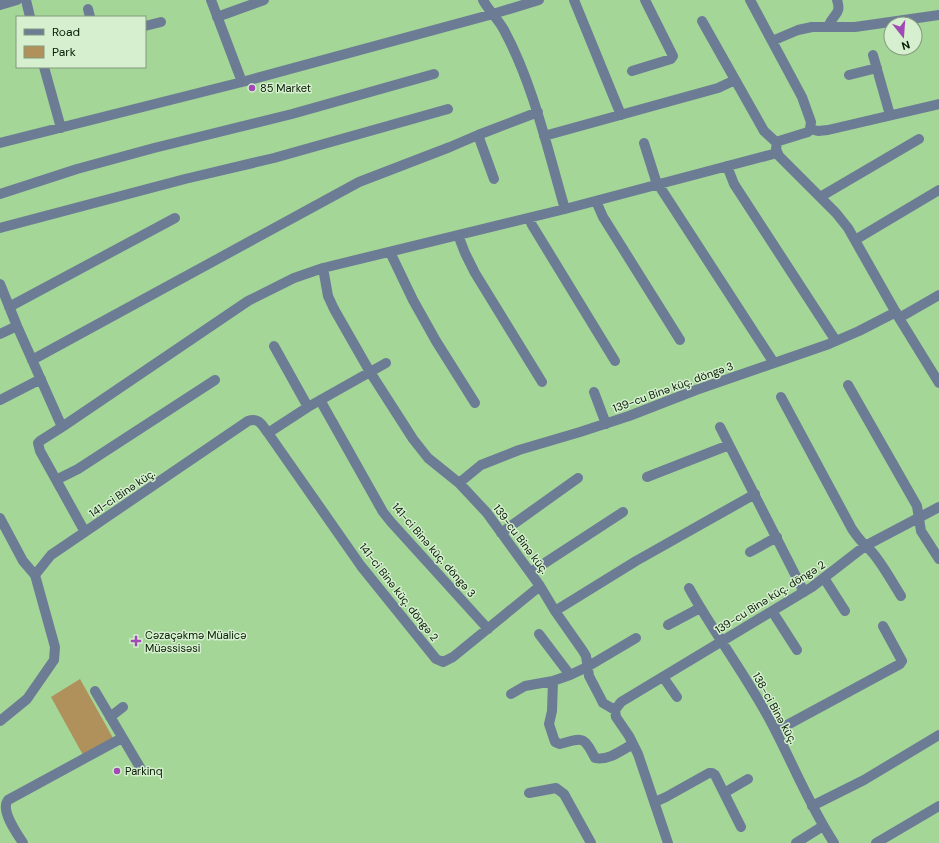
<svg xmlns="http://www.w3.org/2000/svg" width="939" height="843" font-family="'DM Sans',sans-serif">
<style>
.green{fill:#b0905b}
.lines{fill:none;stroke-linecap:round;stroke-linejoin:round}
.minor{stroke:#6d7c95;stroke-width:10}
.poi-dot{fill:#a149b5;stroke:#d5efcf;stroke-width:1.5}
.labels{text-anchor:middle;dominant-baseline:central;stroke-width:3;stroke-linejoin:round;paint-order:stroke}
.poi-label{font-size:11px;fill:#071a03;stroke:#d5efcf;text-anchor:start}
.street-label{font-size:11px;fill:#071a03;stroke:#d5efcf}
</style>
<rect width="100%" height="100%" fill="#a3d697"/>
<path class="green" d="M80,679L113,738L83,755L51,697Z"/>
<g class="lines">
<path class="minor" d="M26,0L30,17
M211,0L242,82
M483,0C489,11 498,19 504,30C534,86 547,148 565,209
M574,0L621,115
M750,0L802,97L811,122L810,129L808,132L779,141L777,143L776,149L779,156L836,213L848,228L899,318L939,383
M0,5L17,0
M88,9L90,17
M217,17L264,0
M702,21L764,131L777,143
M145,26L161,22
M828,27C833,13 842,15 837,0
M772,41L798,30L812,27H855L939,15
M873,55L890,115
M44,67L61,128
M632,71L671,59L673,56L645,0
M849,75L877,68
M810,129L818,131L828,130L939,104
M478,135L494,179
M544,136L718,88L735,80
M0,143L242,82L493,14L539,0
M644,143L656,181L774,363
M727,166L734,184L836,341
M0,194L77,169L154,148L292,114L434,74
M820,197L919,139
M596,201L603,217L680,340
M529,218L532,225L615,361
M0,228L185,179L274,158L448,109
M458,235L465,253L475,273L542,382
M855,240L939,190
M390,252L413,300L436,341L475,403
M323,268L328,296L334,309L370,372L413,439L428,458L459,483L487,513L540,586L555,611L583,651L586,656L589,676L600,697L603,703L615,710L616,717L629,736L638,754L668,843
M0,284L17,326L62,427
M9,307L175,218
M899,318L939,295
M0,334L17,326
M274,346L308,407
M32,360L359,182L450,147L478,135L538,112
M848,385L917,506L921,531L939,559
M594,392L606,424
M781,397L852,529C858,538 863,544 871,551C882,563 892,582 901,596
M0,400L41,379
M320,400L383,512L391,522L488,629
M720,427L804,592
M268,433L361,566L436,659L443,662L453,657L540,586
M647,477L729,445
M56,480L78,469L215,380
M459,483L481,465L519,450L580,432L629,416L696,390L829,344L859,331L896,312
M0,518L23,561L35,575
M85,532L40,451L38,443L40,441L62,427L248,301L294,278L323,268L565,209L777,153
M501,533L578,478
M750,552L777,537
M531,572L623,512
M824,578L845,611
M689,588C713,631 742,670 766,713C790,756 807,802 834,843
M555,611L636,561L755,494
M772,611L797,650
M668,625L700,608
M539,634L570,675
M663,677L677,697
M553,681L552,711L549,724L555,742L560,744C583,738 583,735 595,758C608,761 622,750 633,744
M95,691L141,769
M511,694L525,686L553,681L570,675L587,667L636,638
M615,710L621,702L812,587L865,546L939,507
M110,717L123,707
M0,721L27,699L54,660L55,647L35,575L51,555L248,421C259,417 262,425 268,433L308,407L386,363
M776,731L900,664L902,661L883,626
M529,793L556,788L564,794L591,843
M724,793L748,779
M655,802L666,797L709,773H712L715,775L741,827
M812,806L864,780L939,735
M23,843C16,832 0,810 8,800L122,738
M796,843L823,826
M876,843L939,806"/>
</g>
<g class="poi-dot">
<circle cx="252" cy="88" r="4"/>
<path d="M134 635h4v4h4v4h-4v4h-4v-4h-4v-4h4z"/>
<circle cx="117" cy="771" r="4"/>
</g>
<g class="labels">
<g class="poi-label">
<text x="260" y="88">85 Market</text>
<text x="145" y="635">Cəzaçəkmə Müalicə<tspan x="145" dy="13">Müəssisəsi</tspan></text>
<text x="125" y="771">Parkinq</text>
</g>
<g class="street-label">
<text transform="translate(673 387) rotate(-20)">139-cu Binə küç. döngə 3</text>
<text transform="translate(122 493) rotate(-34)">141-ci Binə küç.</text>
<text transform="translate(521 539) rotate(53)">139-cu Binə küç.</text>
<text transform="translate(434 550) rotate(49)">141-ci Binə küç. döngə 3</text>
<text transform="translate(399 592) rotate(52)">141-ci Binə küç. döngə 2</text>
<text transform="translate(770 597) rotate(-32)">139-cu Binə küç. döngə 2</text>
<text transform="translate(775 708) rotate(61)">138-ci Binə küç.</text>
</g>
</g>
<rect x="16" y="16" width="130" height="52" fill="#d5efcf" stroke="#839a7d"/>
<rect x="24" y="29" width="20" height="6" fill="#6d7c95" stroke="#839a7d"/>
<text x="52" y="36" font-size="12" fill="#071a03">Road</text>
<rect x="24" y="46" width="20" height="12" fill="#b0905b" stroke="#839a7d"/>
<text x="52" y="56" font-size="12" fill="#071a03">Park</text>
<g transform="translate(903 36) rotate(163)"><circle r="19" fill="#d5efcf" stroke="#839a7d"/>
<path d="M0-3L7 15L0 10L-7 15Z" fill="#a149b5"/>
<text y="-6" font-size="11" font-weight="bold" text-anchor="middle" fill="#071a03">N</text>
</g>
</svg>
